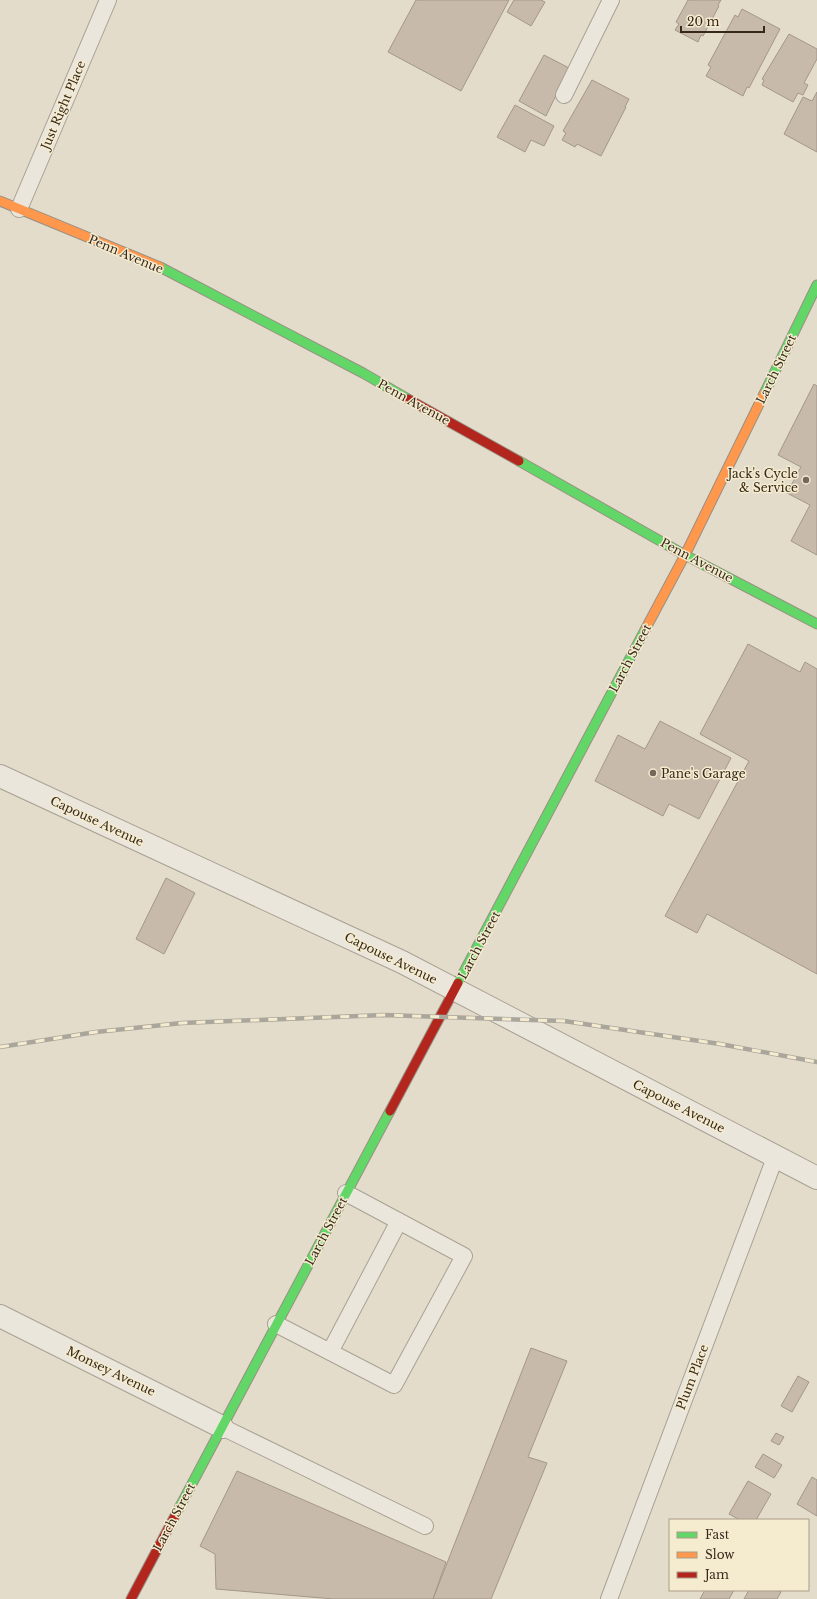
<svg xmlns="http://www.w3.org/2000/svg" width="817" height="1599" font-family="'Libre Baskerville',serif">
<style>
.building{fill:#c7baab;stroke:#a3978a}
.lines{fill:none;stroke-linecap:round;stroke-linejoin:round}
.lane-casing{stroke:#a8a194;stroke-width:18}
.street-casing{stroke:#a8a194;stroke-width:24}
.fast-casing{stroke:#989084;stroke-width:11}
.slow-casing{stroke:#989084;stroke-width:11}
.jam-casing{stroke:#989084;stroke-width:11}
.lane{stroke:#ebe6dc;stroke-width:16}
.street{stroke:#ebe6dc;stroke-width:22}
.fast{stroke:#63d668;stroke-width:9}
.slow{stroke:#ff974d;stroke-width:9}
.jam{stroke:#b3261e;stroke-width:9}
.rail-casing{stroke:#aaa69c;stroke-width:4.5}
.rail{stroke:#f5ebcf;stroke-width:3;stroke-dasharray:9;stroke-linecap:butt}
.poi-dot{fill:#736859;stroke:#f5ebcf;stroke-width:1.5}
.labels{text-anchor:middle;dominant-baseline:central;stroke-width:3;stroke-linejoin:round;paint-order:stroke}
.street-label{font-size:12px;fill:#36291c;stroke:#f5ebcf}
.poi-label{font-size:12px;fill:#36291c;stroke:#f5ebcf;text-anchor:end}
</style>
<rect width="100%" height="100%" fill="#e4dcca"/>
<path class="building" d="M416,0H509L461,91L388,52Z
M514,0H541L545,2L531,26L507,12Z
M688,0H721L718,5L719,6L703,36L701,35L698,42L675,30L679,24L676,22Z
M742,9L780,29L749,88L747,87L743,96L706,76L711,67L708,65L735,15L738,17Z
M789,34L817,49V59L804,83L808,85L803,95L798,93L793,102L762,85L764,80L762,79Z
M544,55L569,68L546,116L519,101Z
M592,80L629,99L625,107H626L601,156L577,144L575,147L562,140L566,133L563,131Z
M817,92V152L784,134L803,97L812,101Z
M515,105L554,126L544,146L531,140L525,152L497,137Z
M814,384L817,386V555L791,541L810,505L787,493L801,467L778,455Z
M748,644L800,672L805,662L817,669V974L707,914L697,933L665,916L749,761L700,734Z
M660,721L731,758L699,819L669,804L663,816L595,781L618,735L645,749Z
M166,878L195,893L164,954L136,939Z
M531,1348L567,1361L528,1457L547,1463L491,1599H433Z
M798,1376L809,1382L792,1412L781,1406Z
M776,1433L784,1437L779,1445L771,1441Z
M763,1454L782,1465L774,1478L755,1467Z
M237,1471L446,1562L433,1599H334L216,1589L215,1554L200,1546Z
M812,1477L817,1480V1516L797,1504Z
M748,1481L771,1494L756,1520H740L729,1514Z
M705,1590H734L729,1599H700Z
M749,1590H777L781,1592L777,1599H744Z"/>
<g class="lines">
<g class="lane-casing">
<path id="lane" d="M564,95L611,0
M19,209L108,0
M276,1324L394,1385L464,1256L346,1193
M330,1352L399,1221
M222,1427L425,1526
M609,1599L776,1155"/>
</g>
<g class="street-casing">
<path id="street" d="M0,776L402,962L817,1178
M0,1316L222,1427"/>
</g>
<g class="fast-casing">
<path id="fast" d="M160,267L363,373L408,399
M764,394L817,285
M519,461L685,555L817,624
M458,983L646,628
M177,1512L390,1111"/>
</g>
<g class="slow-casing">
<path id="slow" d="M0,201L160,267
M646,628L685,555L764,394"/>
</g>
<g class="jam-casing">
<path id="jam" d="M408,399L519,461
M390,1111L458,983
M131,1599L177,1512"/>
</g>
<use href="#lane" class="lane"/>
<use href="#street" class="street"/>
<use href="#fast" class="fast"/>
<use href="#slow" class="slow"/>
<use href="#jam" class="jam"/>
<g class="rail-casing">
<path id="rail" d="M0,1047L96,1032L182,1023L384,1015L564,1021L720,1044L817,1062"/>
</g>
<use href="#rail" class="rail"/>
</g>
<g class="poi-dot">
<circle cx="806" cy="480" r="4"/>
<circle cx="653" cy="773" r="4"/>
</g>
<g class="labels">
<g class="street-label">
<text transform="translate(63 105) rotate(-67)">Just Right Place</text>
<text transform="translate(126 254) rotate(23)">Penn Avenue</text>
<text transform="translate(776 369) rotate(-64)">Larch Street</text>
<text transform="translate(414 402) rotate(29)">Penn Avenue</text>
<text transform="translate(697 560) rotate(28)">Penn Avenue</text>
<text transform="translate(630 658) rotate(-62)">Larch Street</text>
<text transform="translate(97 821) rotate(25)">Capouse Avenue</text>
<text transform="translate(479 945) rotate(-62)">Larch Street</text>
<text transform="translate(391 958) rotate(26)">Capouse Avenue</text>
<text transform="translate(679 1106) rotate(27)">Capouse Avenue</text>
<text transform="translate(326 1231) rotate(-62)">Larch Street</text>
<text transform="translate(111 1371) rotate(26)">Monsey Avenue</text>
<text transform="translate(692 1377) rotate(-69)">Plum Place</text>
<text transform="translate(174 1517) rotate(-62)">Larch Street</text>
</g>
<g class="poi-label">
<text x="798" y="473">Jack's Cycle<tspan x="798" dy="14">&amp; Service</tspan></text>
<text x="661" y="773" text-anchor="start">Pane's Garage</text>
</g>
</g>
<rect x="669" y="1519" width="140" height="72" fill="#f5ebcf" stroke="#a99d87"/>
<rect x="677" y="1532" width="20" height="6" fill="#63d668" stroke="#a99d87"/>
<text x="705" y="1539" font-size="12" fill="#36291c">Fast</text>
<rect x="677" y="1552" width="20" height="6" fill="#ff974d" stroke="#a99d87"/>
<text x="705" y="1559" font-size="12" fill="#36291c">Slow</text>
<rect x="677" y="1572" width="20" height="6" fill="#b3261e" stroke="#a99d87"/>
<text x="705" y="1579" font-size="12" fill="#36291c">Jam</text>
<path d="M681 26v6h83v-6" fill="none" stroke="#36291c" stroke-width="2"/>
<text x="687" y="26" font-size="12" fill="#36291c" stroke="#f5ebcf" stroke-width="3" paint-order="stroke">20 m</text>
</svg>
